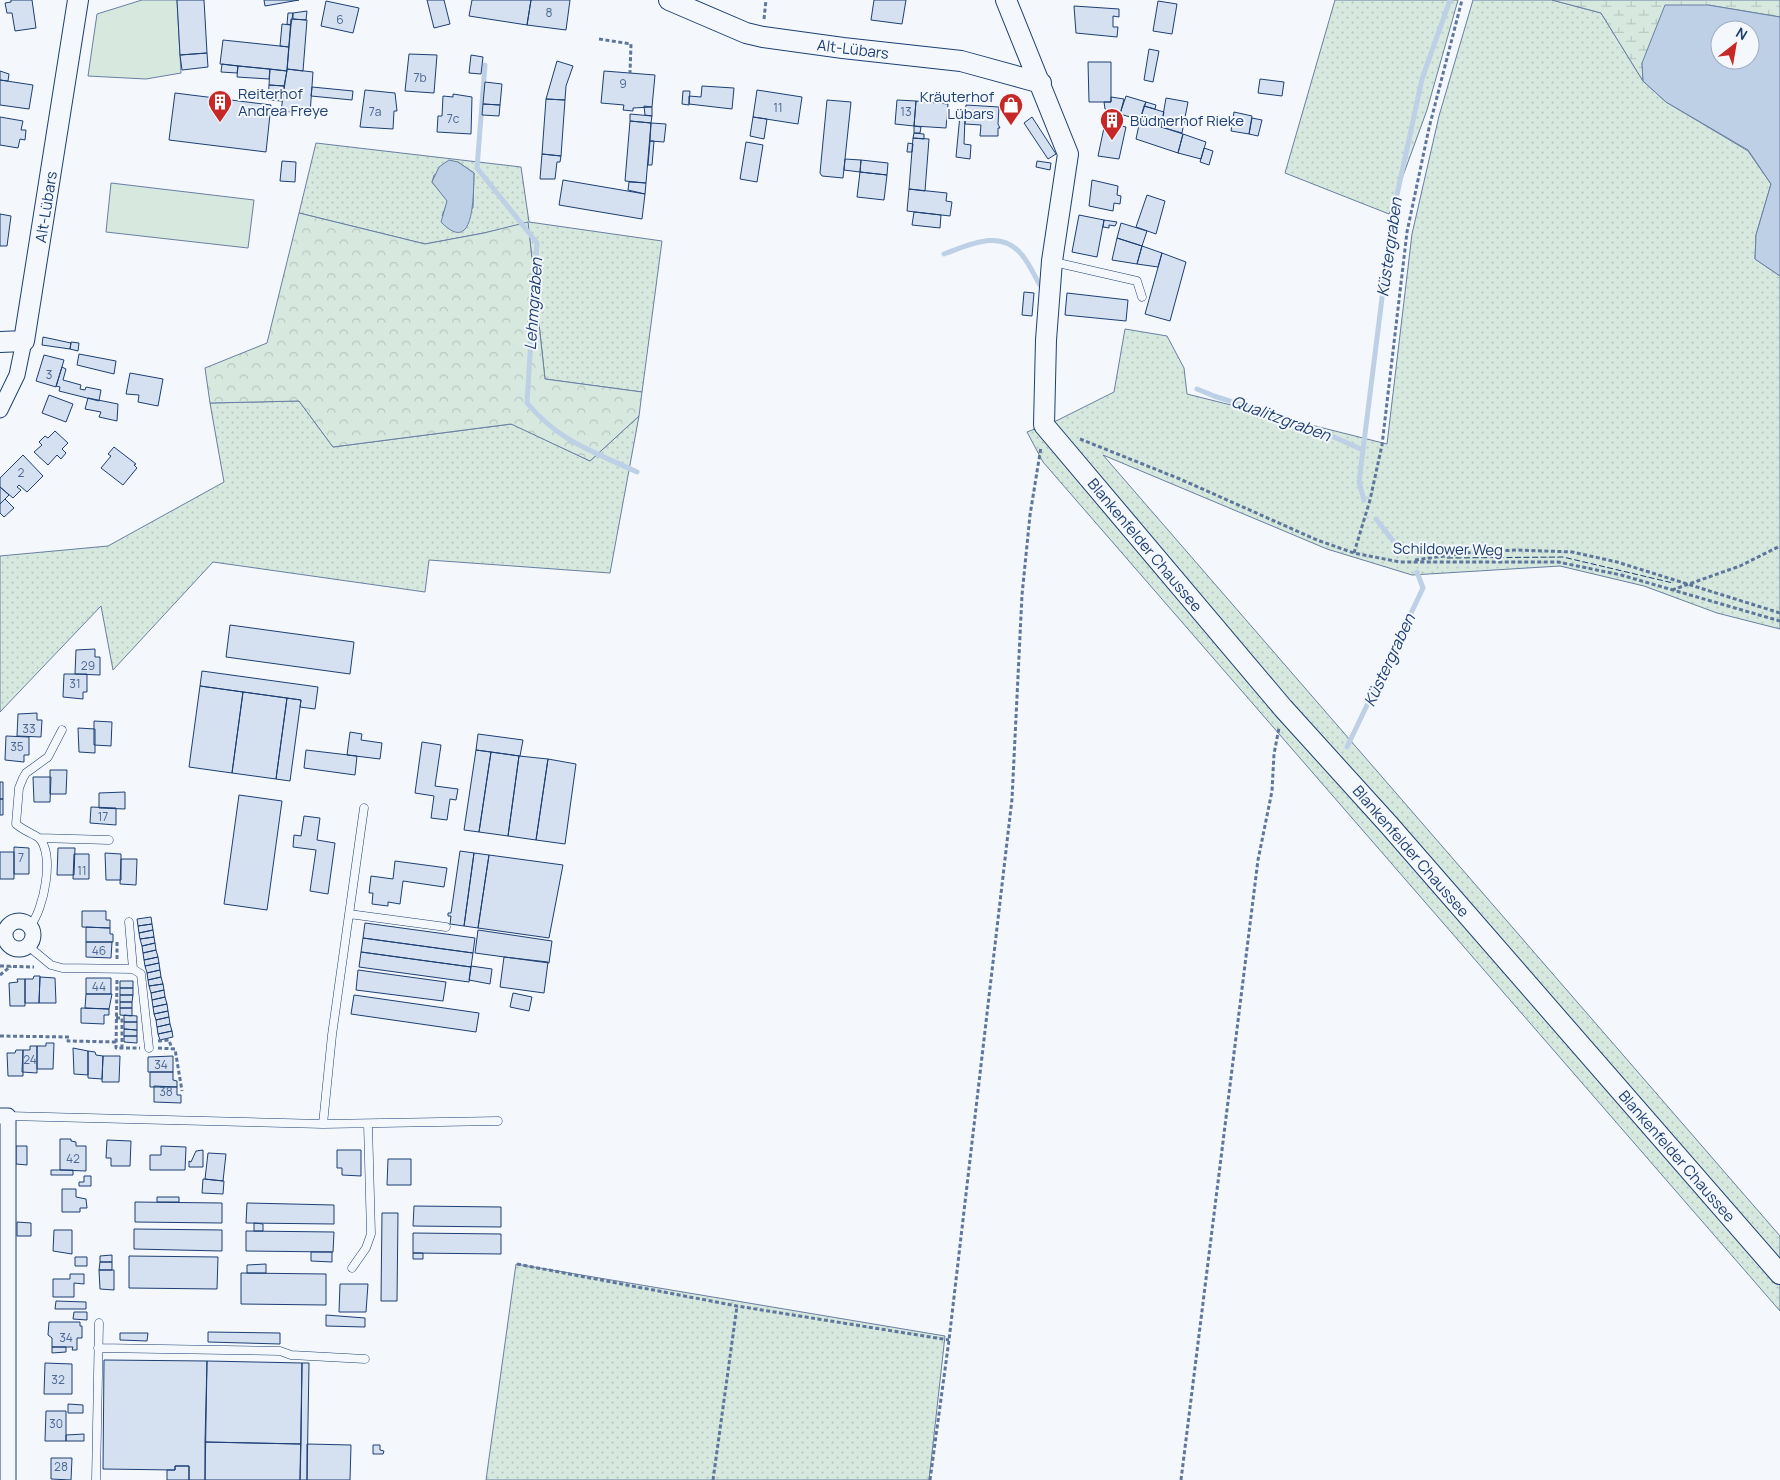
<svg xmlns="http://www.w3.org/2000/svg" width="1780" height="1480" font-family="Manrope,sans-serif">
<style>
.grass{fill:url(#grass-dots);stroke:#687fa3;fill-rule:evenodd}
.forest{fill:url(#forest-crowns);stroke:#687fa3}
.wetland{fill:url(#wetland-marsh);stroke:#687fa3}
.green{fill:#d7e8df;stroke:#687fa3}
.water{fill:#bed0e5;stroke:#687fa3;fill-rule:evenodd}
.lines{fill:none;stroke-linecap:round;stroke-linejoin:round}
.stream{stroke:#bed0e5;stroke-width:5}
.building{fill:#d5e0f0;stroke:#1d3f73}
.lane-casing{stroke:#1d3f73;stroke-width:9}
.street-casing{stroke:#1d3f73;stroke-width:17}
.secondary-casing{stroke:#1d3f73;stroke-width:22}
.path{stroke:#5e769c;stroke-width:3;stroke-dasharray:4 2.5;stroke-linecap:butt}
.lane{stroke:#f4f7fb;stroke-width:8}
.street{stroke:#f4f7fb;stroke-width:15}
.secondary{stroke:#f4f7fb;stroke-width:20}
.fence{stroke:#1d3f73;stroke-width:1;stroke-dasharray:6 2.5;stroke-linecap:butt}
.labels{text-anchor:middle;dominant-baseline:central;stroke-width:4;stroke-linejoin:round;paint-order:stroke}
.number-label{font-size:12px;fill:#4b6792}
.street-label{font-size:15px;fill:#1d3f73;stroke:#f4f7fb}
.poi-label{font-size:15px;fill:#1d3f73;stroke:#f4f7fb;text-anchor:start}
.water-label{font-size:16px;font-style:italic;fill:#1d3f73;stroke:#f4f7fb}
</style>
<defs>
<pattern id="grass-dots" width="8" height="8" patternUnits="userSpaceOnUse" patternTransform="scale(1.25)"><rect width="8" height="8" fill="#d7e8df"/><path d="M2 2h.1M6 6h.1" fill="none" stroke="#b8c8c3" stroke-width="1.8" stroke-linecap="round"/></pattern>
<pattern id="forest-crowns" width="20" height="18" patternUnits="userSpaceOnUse" patternTransform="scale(1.25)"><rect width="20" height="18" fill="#d7e8df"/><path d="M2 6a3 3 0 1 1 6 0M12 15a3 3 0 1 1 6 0" fill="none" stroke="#b8c8c3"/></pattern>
<pattern id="wetland-marsh" width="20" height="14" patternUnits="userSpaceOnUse" patternTransform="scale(1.25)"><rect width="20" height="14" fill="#d7e8df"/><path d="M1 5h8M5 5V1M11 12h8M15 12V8" fill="none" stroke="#b8c8c3"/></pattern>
</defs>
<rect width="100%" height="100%" fill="#f4f7fb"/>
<path class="grass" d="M1335,0H1458L1427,110L1389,214L1285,173Z
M1473,0H1552L1601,13L1643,81L1666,102L1748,151L1771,184L1756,235L1755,259L1780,276V629L1717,613L1644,586L1560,566L1412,575L1327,549L1103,455L1780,1236V1311L1043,462L1027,432L1058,420L1114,392L1125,329L1167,336L1184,368L1187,394L1387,444L1412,234L1439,116Z
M316,143L521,167L529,222L662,241L642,392L545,379L528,223L484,233L425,244L299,213ZM458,162L474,173L473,208L442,216L448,201L432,182L434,175Z
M299,401L333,447L512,424L590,461L639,416L610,573L429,560L425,592L213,562L113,670L101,606L0,712V556L108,546L224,482L210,403Z
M516,1264L945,1336L929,1480H486Z"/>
<path class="forest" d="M299,213L425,244L484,233L528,222L545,379L642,392L639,416L590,461L511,424L333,447L299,401L210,403L205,368L267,343Z"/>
<path class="wetland" d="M1552,0H1780V17L1708,5L1642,63L1643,81L1601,13Z"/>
<path class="green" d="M142,0H177L181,73L146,79L88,76L97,14Z
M111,183L254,200L248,248L106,232Z"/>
<path class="water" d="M1665,5H1708L1780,17V276L1755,259L1756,235L1771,184L1748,150L1666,102L1643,81L1642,63ZM1720,30H1750V60H1720Z
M449,160L458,162L474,173C473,191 476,258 441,222L447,201L432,182L439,167Z"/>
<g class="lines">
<path class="stream" d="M485,65L477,168L537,243L527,403C560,442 592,451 637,472
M944,254C969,245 1001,228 1022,255C1029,263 1034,275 1040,285
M1197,389L1214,396L1316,429L1363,450
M1364,500L1359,482L1392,218L1422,79L1450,0
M1376,519L1401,551
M1347,747L1423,588L1417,572"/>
</g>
<path class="building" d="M11,0H32L36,28L15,31L12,13H7L5,3L11,2Z
M177,0H204L207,53L180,55Z
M264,0H299L265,6Z
M427,0H444L450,24L434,28Z
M472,0H531L527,25L469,16Z
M531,0H570L566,30L527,25Z
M874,0H906L902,24L871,20Z
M326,1L359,8L353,33L321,26Z
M1158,1L1177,4L1172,34L1153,31Z
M1074,6L1119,9V17L1113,16V27H1118L1117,37L1076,33Z
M307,11L306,20L293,19V13Z
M288,13H293L291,25L287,24Z
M291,19L307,20L303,71L287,69Z
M282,24L291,25L289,47L280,46Z
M223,40L289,47L287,71L220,64Z
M1149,49L1159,51L1153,82L1144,80Z
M207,53L208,67L182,70L180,55Z
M409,54L437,55L434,93L405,91Z
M471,55L483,57L481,74L469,73Z
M557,61L573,66L566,86L565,100L546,99Z
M1088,62H1111V102H1089Z
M222,64L238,66L237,73L221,72Z
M238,66L270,69L269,79L237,77Z
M270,69L287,71L284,86L269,85Z
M287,69L313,72L310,114L281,111Z
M0,71L9,74L8,81L0,80Z
M604,71L655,75L652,107L633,108V111L623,110L624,105L601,103Z
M1260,79L1284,82L1282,96L1258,93Z
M0,80L33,85L29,109L0,105Z
M485,82L502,84L500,105L483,104Z
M269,85L284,86L282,101L268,100Z
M702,86L734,88L732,109L689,104V96L701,97Z
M312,87L353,91L352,100L311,96Z
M365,90L395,93L397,111H394L393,129L360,127Z
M757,90L802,97L798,124L753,117Z
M683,91H690L689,105L682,104Z
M175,93L271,105L266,152L169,140Z
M453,94L472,97L471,134L437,132L438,116H442L443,96L453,97Z
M1126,96L1146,102L1140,120L1120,114Z
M1111,97L1124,99L1120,114L1105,109L1104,102H1111Z
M1166,98L1188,102L1182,133L1161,127Z
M546,99L565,100L561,156L542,154Z
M827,100L851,102L843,178L822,176L820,173Z
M897,100L916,101L914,126L895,124Z
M916,101L948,104L946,128L914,126Z
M1146,102L1156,105L1155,109L1144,106Z
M483,104L500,105L499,116L482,115Z
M966,105L999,107L998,124L1000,128H998V136H980L981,125L965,124Z
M644,106L652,107V116L645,115Z
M1144,106L1164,112L1161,127L1140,120Z
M1234,112L1252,116L1249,134L1231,131Z
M630,114L652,116L651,123L630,121Z
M960,115L965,118L964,144L971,145L970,159L956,157Z
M0,117L23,121L21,130H26L25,140L20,139L18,148L0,145Z
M753,117L767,119L764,139L750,136Z
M1032,117L1056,154L1048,159L1024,123Z
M1252,118L1262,120L1258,136L1249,134Z
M1140,120L1183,134L1178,153L1136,139Z
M630,121L651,123L646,183L625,181Z
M651,123L666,124L664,142L650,141Z
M1105,123L1126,127L1119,159L1098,156Z
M914,126L921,127L920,133H914Z
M914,133L924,134V139L913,138Z
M1183,134L1206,142L1201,159L1178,153Z
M913,138L929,139L925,191L909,189Z
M650,141H654L652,165H648Z
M746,142L763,145L757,182L740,179Z
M908,143L913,144L912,152H907Z
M1204,148L1213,151L1209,165L1200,162Z
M542,154L561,156L560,162H557L555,179H540Z
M845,159L861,160L860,172L844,170Z
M861,160L888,163L887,175L860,172Z
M282,161L296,162L295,182L280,181Z
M1037,161L1051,163L1050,170L1036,167Z
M860,172L887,175L884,200L857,197Z
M563,180L645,194L642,219L559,205Z
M1092,180L1118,186L1117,195L1121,196L1120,204L1114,203L1113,211L1089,206Z
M629,182L646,183L645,194L628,190Z
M909,189L947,193L946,201L952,202L950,216L907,211Z
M1147,195L1165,201L1156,234L1136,227Z
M914,212L941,215L940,228L912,225Z
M0,214L11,216L7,246H0Z
M1079,215L1104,220L1097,257L1072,252Z
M1104,220L1117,222L1115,226L1109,225V228L1103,227Z
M1121,223L1147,231L1142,246L1117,238Z
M1117,238L1142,246L1137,264L1112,260Z
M1142,246L1162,253L1158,267L1137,264Z
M1162,253L1186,262L1170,321L1145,314Z
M1024,292L1034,293L1032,316L1022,315Z
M1067,293L1128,300L1126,321L1065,315Z
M43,337L71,343L70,349L42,345Z
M71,342L79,343L78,351L70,349Z
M79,354L116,361L114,374L77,365Z
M44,355L64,360L56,387L36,381Z
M62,367L66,369L63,380L81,385L80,389L85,390L86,387L101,390L99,401L59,391L60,387L56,386Z
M130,373L163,379L158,406L138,402L139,395L126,394Z
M49,395L73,404L66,422L42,413Z
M88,398L118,404L117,421L99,417L101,412L85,409Z
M55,431L68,443L62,449L66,453L61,459L57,455L48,465L34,452L42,445L39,442L45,436L48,438Z
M114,447L136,464L134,465L137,468L123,485L101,468L111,456L108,454Z
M23,455L43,476L27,492L19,485L17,487L21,490L13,498L0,487V478Z
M0,487L9,495L0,504Z
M5,499L14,508L4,517L0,513V504Z
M230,625L354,642L350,674L226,657Z
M95,649V657H100V675L75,674L76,650Z
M202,671L318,687L315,709L300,707L301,700L200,686Z
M64,674H87V692H83V699L63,697Z
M200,686L243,692L232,773L189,767Z
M243,692L287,698L276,779L232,773Z
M287,698L301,700L290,781L276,779Z
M37,713V720H42L41,737L17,736L18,714Z
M94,721L112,722L111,746L94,745Z
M78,728L95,729V753L79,752Z
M350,732L362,734L361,740L382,743L380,759L347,755Z
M478,734L523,740L520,756L476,750Z
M6,736L29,737V755H24V762L5,760Z
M422,742L441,745L435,786L458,789L456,800L450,799L447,820L431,818L434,796L415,793Z
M306,750L357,756L355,775L304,768Z
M476,750L491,752L479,832L464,830Z
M491,752L519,756L508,836L479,832Z
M519,756L548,759L536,840L508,836Z
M548,759L576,764L565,844L536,840Z
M50,770H67L66,794H50Z
M33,777H51L50,802H34Z
M0,782H3V799H0Z
M125,792V809L99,808V793Z
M239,795L282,801L267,910L224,904Z
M0,799H3V815H0Z
M91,807L116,808V825L90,823Z
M304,816L320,818L317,840L335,843L328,894L310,891L316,850L293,847L294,835L301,836Z
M14,847L29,848V874H14Z
M58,848H75L74,875H57Z
M460,851L474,853L464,926L450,924L451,916H448V913H451Z
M0,852H14V879H0Z
M105,853L121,854V880H106Z
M474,853L489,855L478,928L464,926Z
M74,854H89V879H73Z
M489,855L563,865L549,938L478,928Z
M121,859H137L136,885L120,884Z
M395,861L447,868L444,887L403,881L400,904L388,902V906L372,904L373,893H369L371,876L393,879Z
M82,911H106V920H110V928L82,927Z
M151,917L152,924L138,926L137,919Z
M365,923L475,938L473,953L363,938Z
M152,924L153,930L139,933L138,926Z
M86,927L110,928V934H113V942H86Z
M153,930L154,937L140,939L139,933Z
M478,930L552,941L549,963L475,953Z
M154,937L155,943L142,946L140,939Z
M363,938L473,953L471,967L361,952Z
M86,942H112L111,958L86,957Z
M155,943L156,950L143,953L142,946Z
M156,950L158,957L144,960L143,953Z
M361,952L471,967L469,982L359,967Z
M158,957L159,963L145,966L144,960Z
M504,957L548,962L544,993L500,987Z
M159,963L160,970L147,973L145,966Z
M471,966L492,969L490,984L469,980Z
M160,970L161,977L148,980L147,973Z
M358,970L446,982L443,1001L356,990Z
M34,976H40L39,1003H25V979H33Z
M40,977L55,978L56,1003H39Z
M161,977L163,984L149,986L148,980Z
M86,978H111V994H86Z
M17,979H25V1006H10L9,983L18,982Z
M120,981H133V988H120Z
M163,984L164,990L151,993L149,986Z
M120,988H133V995H120Z
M164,990L165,997L152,1000L151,993Z
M513,993L532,997L529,1011L510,1007Z
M86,994H112L109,1009L85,1008Z
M120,995H133L132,1002H120Z
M354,995L479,1013L476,1032L351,1014Z
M165,997L167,1004L153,1007L152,1000Z
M120,1002H132V1008H120Z
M167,1004L168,1011L154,1014L153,1007Z
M81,1008L109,1009V1015H104V1024L81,1023Z
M120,1008H132V1016L120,1015Z
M168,1011L169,1017L156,1020L154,1014Z
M124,1015L137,1016V1022H124Z
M169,1017L170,1024L157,1027L156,1020Z
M124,1022H137V1030L124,1029Z
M170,1024L172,1031L158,1034L157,1027Z
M124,1029L137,1030V1036H124Z
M172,1031L173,1037L160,1040L158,1034Z
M124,1036H137V1043L124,1042Z
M46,1043H54L53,1069H37V1046H46Z
M30,1046H37V1073L22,1072L23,1050H30Z
M73,1048L88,1051V1075L74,1074Z
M16,1050H23V1076H8L7,1053H15Z
M88,1051L95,1052L96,1055L103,1056L102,1079L88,1078Z
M103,1056H120L119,1082H102Z
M173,1056V1072H148V1057Z
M150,1072H173V1080L177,1081V1087H150Z
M154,1086L177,1087V1095H181V1103L154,1102Z
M60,1139H71V1141L76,1142V1146H86V1171L60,1170Z
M107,1140L131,1141L130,1166H111V1158H106Z
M16,1146H27V1165L16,1164Z
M161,1146L186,1147L185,1170H150V1155H161Z
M203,1150V1167H189V1161L191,1162L196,1151Z
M337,1150H361V1176L342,1175V1168H337Z
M208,1153L226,1154L223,1181L205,1179Z
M388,1159H411V1185H387Z
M51,1170H73V1175H51Z
M84,1176H91V1186H79V1182H84Z
M203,1179L224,1181L223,1194L202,1193Z
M62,1189H76V1197L86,1199L87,1208H80V1212H62Z
M157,1197H179V1202H157Z
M135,1202L222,1203V1223L135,1222Z
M247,1203L334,1205V1224L246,1223Z
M414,1206L501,1207V1227L413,1226Z
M382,1213H398L397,1301H381Z
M17,1222L31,1223V1236H17Z
M254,1223L263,1224V1231H254Z
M134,1229L222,1230V1251L134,1249Z
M54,1230H72V1254L53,1251Z
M246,1231L334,1232L333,1252L246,1251Z
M413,1233L501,1234V1254L413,1253Z
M311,1252H332V1262L311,1261Z
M413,1253H423V1259H413Z
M112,1255V1262H100V1256Z
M129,1256L218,1257L217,1289L129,1288Z
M75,1257H87V1266H75Z
M100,1262H112V1270H99Z
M266,1264V1273H247V1265Z
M99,1270H114V1290L100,1289Z
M241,1273L326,1274V1305L241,1304Z
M70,1274H84V1284L74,1283V1297H53V1279H70Z
M340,1284H368L366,1312H339Z
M56,1301L86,1302V1309H55Z
M74,1312H87V1320L73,1319Z
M326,1315L365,1318V1327L326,1326Z
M49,1322H80V1326H82V1338H77V1350H72L73,1347H52V1338L48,1335Z
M208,1332L280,1333V1344L208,1342Z
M120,1333H148L147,1341L120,1340Z
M52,1347H66V1352L52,1353Z
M104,1360L207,1361L205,1480H189V1466H175V1470L103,1469Z
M207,1361L302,1363L301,1444L205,1442Z
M45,1363L72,1364V1394H44Z
M302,1363H309L307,1480H300Z
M68,1404L83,1405V1413H68Z
M46,1411H66V1441H45Z
M84,1434V1441H66V1435Z
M205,1442L301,1444L300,1480H205Z
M307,1444L351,1445L350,1480H307Z
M373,1445H380V1450L384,1451L383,1454H373Z
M51,1458H72L71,1480L51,1479Z
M175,1466H189V1480H167V1470H175Z"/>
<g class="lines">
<g class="lane-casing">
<path id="lane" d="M1054,262L1137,281L1142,297
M39,838L109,840
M349,914L446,927
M129,922L133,969
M30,926C44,910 55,854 39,838C34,834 24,831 16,824L19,788L23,778L26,773L48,757L62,730
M28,946L51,965L62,968L133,969L141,974L149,1048
M8,1116L323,1124L498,1121
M323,1124L332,1035L364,808
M352,1268L366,1248L371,1234L368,1124
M98,1348L280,1351L291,1355L365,1359
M96,1480L99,1323"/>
</g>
<g class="street-casing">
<path id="street" d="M0,410L17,375L24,341
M5 935a14 14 0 1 1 28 0a14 14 0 1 1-28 0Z
M0,1116H8V1480"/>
</g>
<g class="secondary-casing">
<path id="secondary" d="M669,0L746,33L763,37L843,48L961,61L1041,83
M1006,0L1068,154L1052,261L1046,340L1044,425L1283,708L1389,825L1780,1274
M0,342L24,341L78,0"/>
</g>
<path class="path" d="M764,19L766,0
M599,39L631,44L630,73
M1080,439L1180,479L1317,540L1354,553L1400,562H1558L1621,575L1780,621
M1354,553L1370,500L1382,445L1407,232L1429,128L1462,0
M1415,560L1474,552L1518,550L1572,552L1617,562L1780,613
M1672,590L1740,566L1780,546
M117,959V940
M0,966L34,967
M0,975L11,966
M117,980L116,1048H140
M116,1018H122V1048
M0,1036L69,1037L68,1041L116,1042
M158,1041L169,1040L172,1049
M158,1048L175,1049L182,1091
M517,1264L737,1306L949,1340
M713,1480L737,1306
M930,1480L949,1340L1012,799L1022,595L1030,515L1041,447
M1181,1480L1258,860L1272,791L1274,754L1279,728"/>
<use href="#lane" class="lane"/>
<use href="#street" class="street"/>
<use href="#secondary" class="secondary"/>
<path class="fence" d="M1447,558L1563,557L1673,583"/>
</g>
<defs>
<g id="building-pin" transform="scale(1.25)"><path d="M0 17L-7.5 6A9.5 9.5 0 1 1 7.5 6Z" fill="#c62828" stroke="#f4f7fb"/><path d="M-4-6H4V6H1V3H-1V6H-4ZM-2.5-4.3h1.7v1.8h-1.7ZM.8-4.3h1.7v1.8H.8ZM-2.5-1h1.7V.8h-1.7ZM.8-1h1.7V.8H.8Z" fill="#fff"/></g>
<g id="shop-pin" transform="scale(1.25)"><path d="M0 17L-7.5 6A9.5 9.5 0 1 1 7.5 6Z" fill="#c62828" stroke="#f4f7fb"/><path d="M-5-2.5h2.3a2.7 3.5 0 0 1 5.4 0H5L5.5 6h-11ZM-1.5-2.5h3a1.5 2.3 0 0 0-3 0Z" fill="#fff"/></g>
</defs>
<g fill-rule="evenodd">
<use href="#building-pin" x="220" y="102"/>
<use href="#shop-pin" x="1011" y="105"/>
<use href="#building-pin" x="1112" y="120"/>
</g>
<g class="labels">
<g class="number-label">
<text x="549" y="12">8</text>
<text x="340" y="19">6</text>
<text x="420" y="77">7b</text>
<text x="623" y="83">9</text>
<text x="778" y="107">11</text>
<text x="375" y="111">7a</text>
<text x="906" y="111">13</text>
<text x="453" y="118">7c</text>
<text x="49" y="374">3</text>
<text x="21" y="472">2</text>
<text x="88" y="665">29</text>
<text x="75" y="683">31</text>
<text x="29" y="728">33</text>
<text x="17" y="746">35</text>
<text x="103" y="816">17</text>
<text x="21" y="857">7</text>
<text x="82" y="870">11</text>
<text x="99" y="950">46</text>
<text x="99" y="986">44</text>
<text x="30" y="1059">24</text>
<text x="161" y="1064">34</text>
<text x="166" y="1091">38</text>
<text x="73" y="1158">42</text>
<text x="66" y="1337">34</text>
<text x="58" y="1379">32</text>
<text x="56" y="1423">30</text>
<text x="61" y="1466">28</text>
</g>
<g class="street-label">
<text transform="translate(853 49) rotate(7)">Alt-Lübars</text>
<text transform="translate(46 207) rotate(-81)">Alt-Lübars</text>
<text transform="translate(1145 545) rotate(50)">Blankenfelder Chaussee</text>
<text transform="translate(1448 549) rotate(1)">Schildower Weg</text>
<text transform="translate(1411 851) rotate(49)">Blankenfelder Chaussee</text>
<text transform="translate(1677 1156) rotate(49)">Blankenfelder Chaussee</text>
</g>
<g class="poi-label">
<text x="238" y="93">Reiterhof<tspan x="238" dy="17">Andrea Freye</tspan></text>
<text x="994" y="96" text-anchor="end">Kräuterhof<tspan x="994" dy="17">Lübars</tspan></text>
<text x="1130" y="120">Büdnerhof Rieke</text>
</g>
<g class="water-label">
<text transform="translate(1389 247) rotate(-82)">Küstergraben</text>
<text transform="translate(533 304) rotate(-86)">Lehmgraben</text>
<text transform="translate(1281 418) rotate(20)">Qualitzgraben</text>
<text transform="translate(1389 660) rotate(-65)">Küstergraben</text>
</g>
</g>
<g transform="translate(1735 45) rotate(31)"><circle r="24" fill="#f4f7fb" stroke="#9eadc5"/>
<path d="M0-4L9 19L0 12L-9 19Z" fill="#c62828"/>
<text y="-8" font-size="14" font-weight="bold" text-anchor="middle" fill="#1d3f73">N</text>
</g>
</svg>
